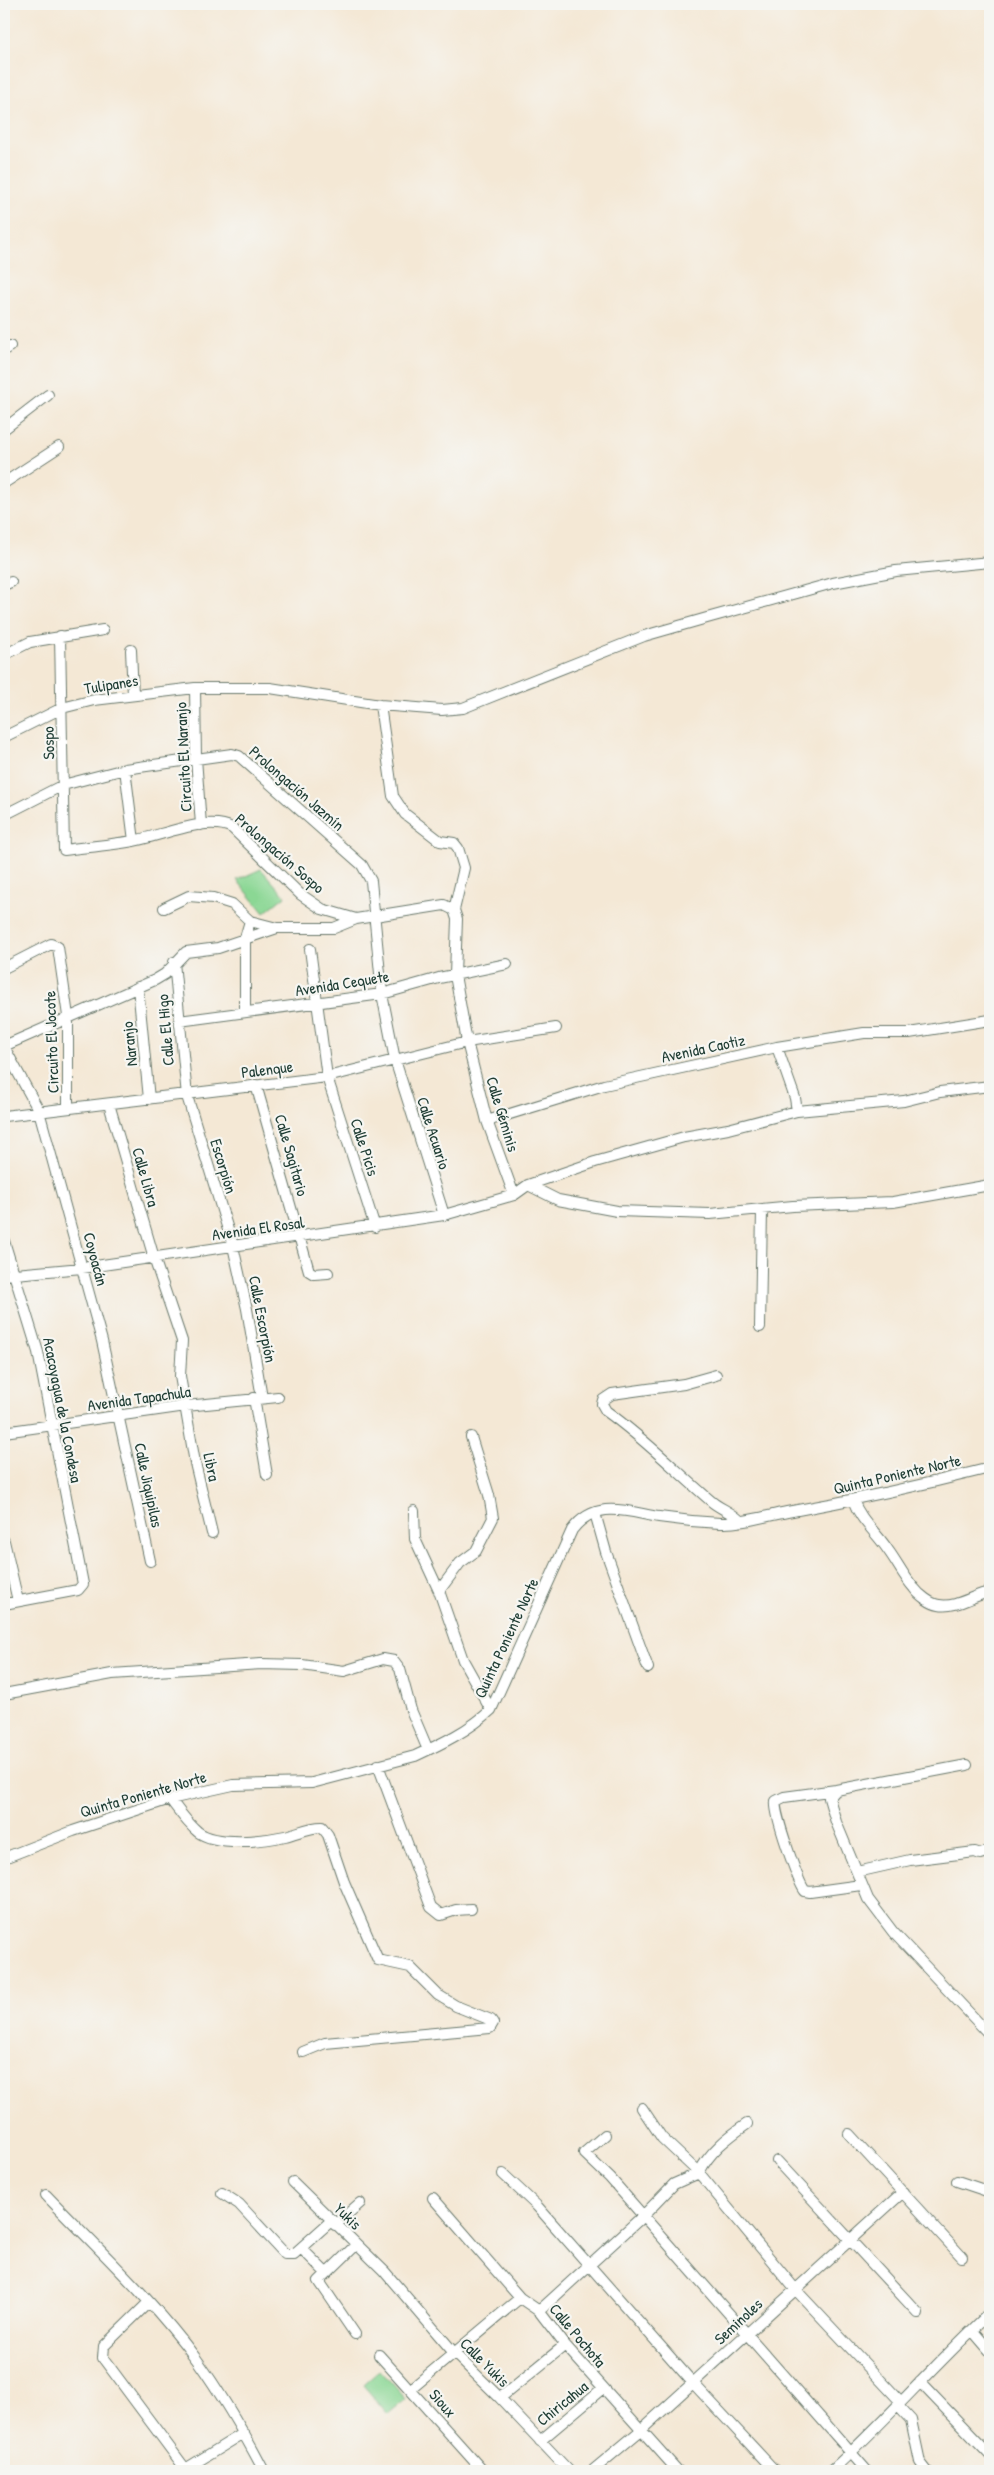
<svg xmlns="http://www.w3.org/2000/svg" width="994" height="2475" font-family="'Patrick Hand',sans-serif">
<style>
.green{fill:#8bd794;stroke:#558a64}
.lines{fill:none;stroke-linecap:round;stroke-linejoin:round}
.minor-casing{stroke:#6a796c;stroke-width:12}
.minor{stroke:#fff;stroke-width:10}
.labels{text-anchor:middle;dominant-baseline:central;stroke-width:4.5;stroke-linejoin:round;paint-order:stroke}
.street-label{font-size:16px;fill:#1f3d34;stroke:#f6f6f2}
</style>
<rect width="100%" height="100%" fill="#f6f6f2"/>
<filter id="ink" filterUnits="userSpaceOnUse"><feTurbulence type="fractalNoise" baseFrequency=".02" numOctaves="2"/><feDisplacementMap in="SourceGraphic" scale="10" xChannelSelector="R" yChannelSelector="G"/><feConvolveMatrix kernelMatrix="1 2 1 2 8 2 1 2 1" color-interpolation-filters="sRGB"/></filter>
<filter id="wash" filterUnits="userSpaceOnUse"><feTurbulence type="fractalNoise" baseFrequency=".0096" numOctaves="4" result="noise"/><feDisplacementMap in="SourceGraphic" scale="20" xChannelSelector="R" yChannelSelector="G"/><feGaussianBlur stdDeviation="1.12" result="paint"/><feColorMatrix in="noise" values="0 0 0 0 0 0 0 0 0 0 0 0 0 0 0 0 0 1.4 0 .05"/><feComposite in="paint" operator="in"/></filter>
<g filter="url(#wash)">
<rect width="100%" height="100%" fill="#f4e8d5"/>
<path class="green" d="M261,869L285,896L264,913L237,880Z
M380,2370L406,2399L388,2414L363,2385Z"/>
</g>
<g filter="url(#ink)">
<g class="lines">
<g class="minor-casing">
<path id="minor" d="M4,350L10,346
M4,429L48,395
M4,483L59,447
M4,585L11,582
M60,636L64,850C87,847 110,845 133,841C161,836 207,815 232,828L300,894L322,909L356,919
M131,650L133,695
M4,655L30,642L103,630
M195,688L196,758L201,825
M380,705L393,796L405,814L440,841L454,843L458,848L464,868L454,910
M4,737L62,708L94,700L195,688H270L380,705L442,710L463,708L644,636L707,618L833,583L896,571L990,562
M125,769L134,841
M4,815L63,785L125,769L232,754L239,756L362,865L371,881L382,994L395,1060L444,1215
M164,908L189,896L213,898L232,904L250,921L277,928
M310,949L327,1077L375,1227
M174,962L187,1096L233,1246L247,1309L262,1398
M4,968L51,944L58,947L68,1016V1107
M138,987L149,1099
M245,1012V938L250,921
M179,1021L382,994L439,978L507,964
M4,1046L155,980L165,974L186,952L218,948L277,928H334L356,919L444,905L454,910L457,919L455,975L467,1042L487,1121L514,1195
M4,1047L39,1111L102,1341L150,1561
M777,1047L795,1098L797,1111
M256,1085L309,1271L314,1274L328,1273
M109,1104L154,1258L182,1341L180,1376L195,1463L212,1533
M4,1116L327,1077L467,1042L556,1028
M487,1121L604,1085L777,1047L864,1033H909L990,1020
M528,1185L558,1200L617,1211L710,1214L793,1206L893,1202L990,1185
M4,1241L38,1352L83,1584L78,1590L4,1604
M4,1275L82,1268L444,1215L514,1195L528,1185L595,1162L684,1137L728,1129L797,1111L904,1101L940,1092L990,1086
M760,1327L762,1210
M716,1375L684,1384L612,1394L603,1400L602,1404L606,1411C644,1438 676,1471 711,1501C720,1509 732,1512 740,1521
M254,1398L267,1475
M4,1432L186,1406L278,1397
M853,1500C860,1520 877,1533 888,1550C897,1562 904,1577 914,1588C919,1595 931,1604 939,1605C957,1608 973,1595 990,1592
M414,1511L415,1539L439,1591L463,1660L491,1710
M595,1513L606,1552L648,1668
M4,1541L18,1601
M439,1591L460,1563L476,1551L493,1518L489,1495L471,1437
M4,1694L112,1674L261,1664L302,1665L344,1671L383,1659L394,1661L400,1669L411,1710L428,1750
M378,1765L431,1907L441,1915L456,1910L471,1909
M836,1790L829,1798L836,1822L868,1899L893,1932L990,2035
M170,1799C179,1811 187,1823 198,1832C217,1846 263,1841 285,1836C298,1833 309,1827 322,1827L328,1835L344,1882L378,1960L410,1967L438,1995L456,2006L491,2020L493,2023L490,2028L325,2043L303,2052
M4,1858L73,1831L170,1799L233,1785L312,1783L415,1756C441,1744 470,1730 491,1710L572,1530C596,1498 628,1512 659,1517C679,1520 699,1522 720,1523C741,1524 766,1516 787,1512C855,1500 923,1485 990,1468
M857,1872L910,1860L975,1852L980,1854L990,1851
M861,1885L810,1892L805,1891C798,1882 773,1811 776,1801L784,1797L836,1790L967,1765
M642,2108L662,2138L699,2173L795,2289L901,2402
M849,2134L962,2257
M605,2135L584,2153L610,2178L867,2471
M777,2161L918,2313
M503,2174L537,2206L693,2383L775,2471
M957,2181L990,2192
M293,2182L384,2271L455,2354L500,2398L569,2471
M222,2193L239,2204L285,2254H294L331,2221
M46,2195C97,2248 153,2300 197,2360C222,2395 244,2433 264,2471
M433,2198L520,2298L539,2311L565,2345L678,2471
M335,2225L360,2203
M301,2248L326,2273
M149,2302L104,2346L103,2358L187,2471
M539,2311L643,2216L674,2184L699,2173C709,2152 728,2137 747,2124
M972,2330L990,2351
M355,2334L319,2281L356,2245
M379,2355L483,2471
M920,2382L990,2455
M411,2389L520,2298
M500,2398L565,2345
M898,2406L911,2420L920,2462L927,2471
M540,2441L603,2388
M187,2468L244,2433
M592,2471L640,2431L903,2192
M831,2471C886,2421 935,2364 990,2313"/>
</g>
<use href="#minor" class="minor"/>
</g>
</g>
<g class="labels">
<g class="street-label">
<text transform="translate(111 684) rotate(-9)">Tulipanes</text>
<text transform="translate(48 743) rotate(-91)">Sospo</text>
<text transform="translate(183 757) rotate(-93)">Circuito El Naranjo</text>
<text transform="translate(297 788) rotate(41)">Prolongación Jazmín</text>
<text transform="translate(280 853) rotate(41)">Prolongación Sospo</text>
<text transform="translate(342 983) rotate(-9)">Avenida Cequete</text>
<text transform="translate(165 1030) rotate(-95)">Calle El Higo</text>
<text transform="translate(51 1042) rotate(-92)">Circuito El Jocote</text>
<text transform="translate(129 1044) rotate(-96)">Naranjo</text>
<text transform="translate(703 1048) rotate(-12)">Avenida Caotiz</text>
<text transform="translate(267 1069) rotate(-7)">Palenque</text>
<text transform="translate(503 1114) rotate(73)">Calle Géminis</text>
<text transform="translate(434 1133) rotate(72)">Calle Acuario</text>
<text transform="translate(365 1147) rotate(72)">Calle Picis</text>
<text transform="translate(292 1155) rotate(74)">Calle Sagitario</text>
<text transform="translate(224 1166) rotate(73)">Escorpión</text>
<text transform="translate(146 1177) rotate(74)">Calle Libra</text>
<text transform="translate(258 1228) rotate(-8)">Avenida El Rosal</text>
<text transform="translate(96 1259) rotate(75)">Coyoacán</text>
<text transform="translate(263 1319) rotate(79)">Calle Escorpión</text>
<text transform="translate(139 1398) rotate(-8)">Avenida Tapachula</text>
<text transform="translate(63 1410) rotate(79)">Acacoyagua de la Condesa</text>
<text transform="translate(212 1467) rotate(78)">Libra</text>
<text transform="translate(897 1474) rotate(-13)">Quinta Poniente Norte</text>
<text transform="translate(149 1485) rotate(78)">Calle Jiquipilas</text>
<text transform="translate(506 1638) rotate(-65)">Quinta Poniente Norte</text>
<text transform="translate(143 1794) rotate(-16)">Quinta Poniente Norte</text>
<text transform="translate(348 2216) rotate(44)">Yukis</text>
<text transform="translate(738 2321) rotate(-43)">Seminoles</text>
<text transform="translate(578 2335) rotate(50)">Calle Pochota</text>
<text transform="translate(485 2362) rotate(45)">Calle Yukis</text>
<text transform="translate(443 2403) rotate(49)">Sioux</text>
<text transform="translate(562 2403) rotate(-39)">Chiricahua</text>
</g>
</g>
<rect width="994" height="2475" fill="none" stroke="#f6f6f2" stroke-width="20"/>
</svg>
